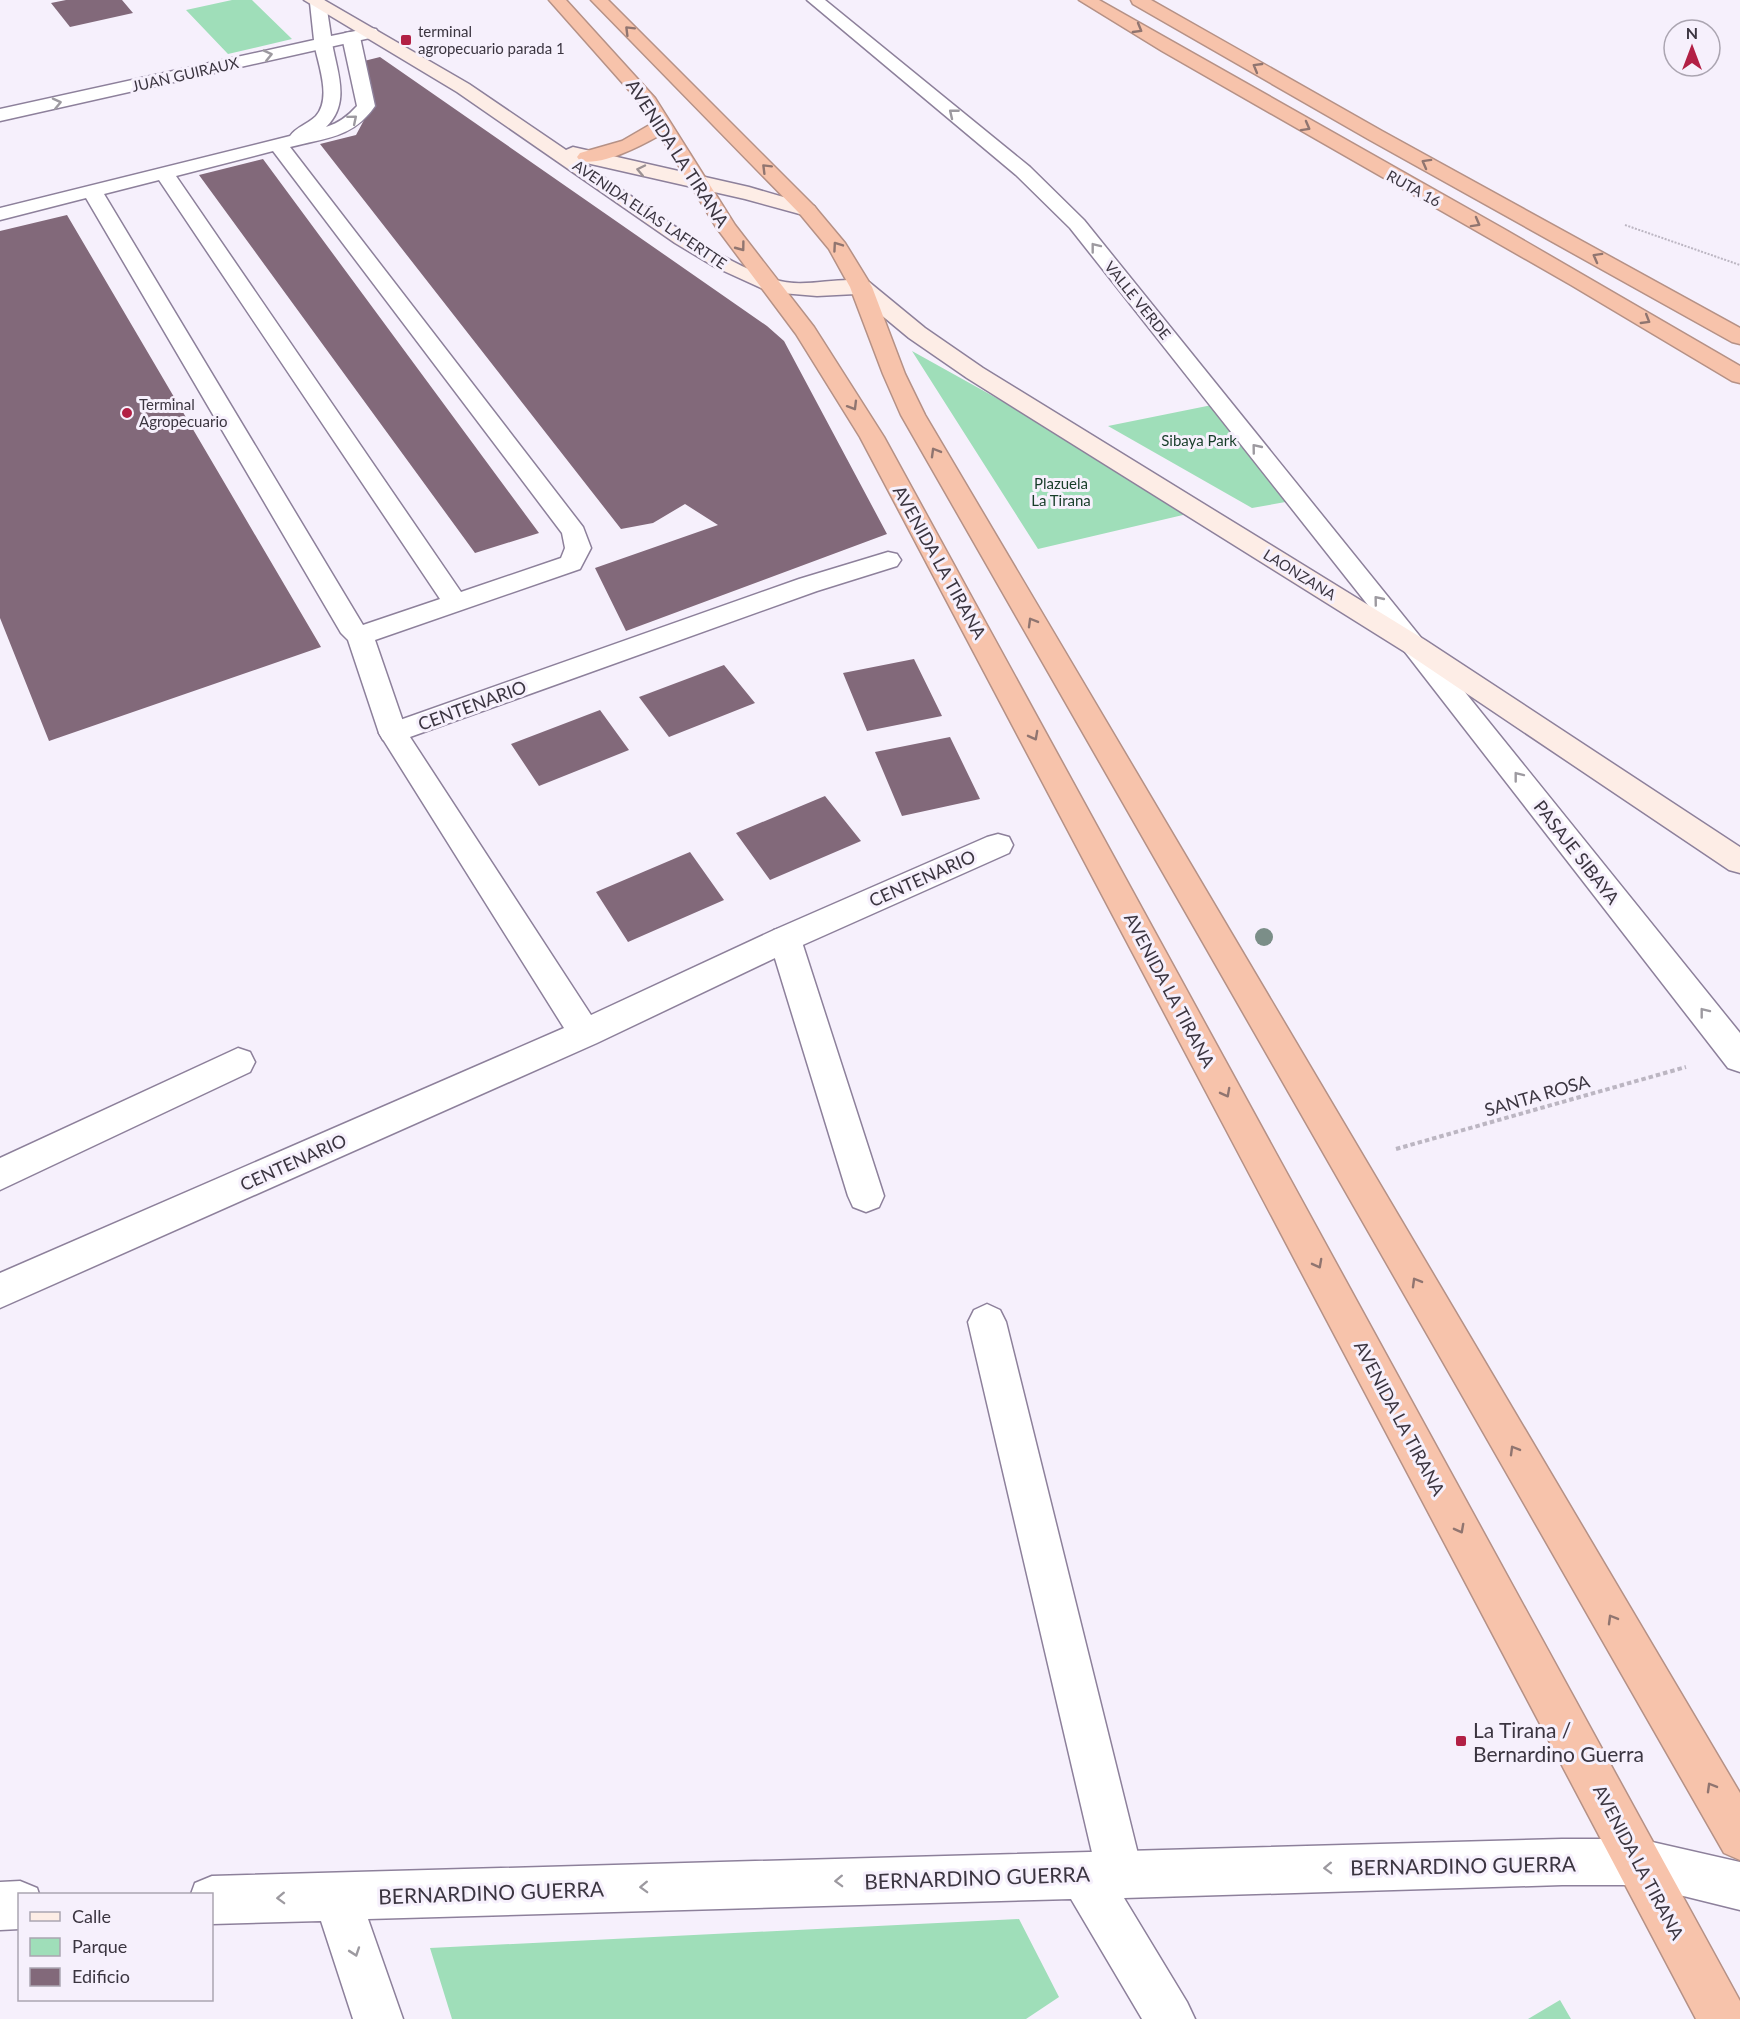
<svg xmlns="http://www.w3.org/2000/svg" width="1740" height="2019" font-family="Lato,sans-serif">
<style>
.green{fill:#9fdeb9}
.building{fill:#82697a}
.lines{fill:none;stroke-linecap:round;stroke-linejoin:round}
.lane-casing{stroke:#8d809b;stroke-width:3}
.street-casing{stroke:#8d809b;stroke-width:3}
.secondary-casing{stroke:#8d809b;stroke-width:3}
.highway-casing{stroke:#b59186;stroke-width:3}
.path-far1{stroke:#bcb6c2;stroke-width:2;stroke-dasharray:2 1.5;stroke-linecap:butt}
.path{stroke:#bcb6c2;stroke-width:4;stroke-dasharray:4.5 3;stroke-linecap:butt}
.lane{fill:#fff;fill-rule:evenodd}
.street{fill:#fff;fill-rule:evenodd}
.secondary{fill:#fdede6;fill-rule:evenodd}
.highway{fill:#f7c3ab;fill-rule:evenodd}
.tree{fill:#7b8e88}
.oneway{stroke:#907570}
.oneway2{stroke:#9d9aa0}
.oneway3{stroke:#9c9193}
.poi-dot{fill:#b22045;stroke:#f6f0fc;stroke-width:2}
.labels{text-anchor:middle;dominant-baseline:central;stroke-width:6;stroke-linejoin:round;paint-order:stroke}
.far-poi-label{font-size:15px;fill:#3b3540;stroke:#f6f0fc;text-anchor:start}
.far-street-label{font-size:15px;fill:#3b3540;stroke:#f6f0fc}
.far-park-label{font-size:15px;fill:#173d29;stroke:#f6f0fc}
.street-label{font-size:18px;fill:#3b3540;stroke:#f6f0fc}
.near-poi-label{font-size:21px;fill:#3b3540;stroke:#f6f0fc;text-anchor:start}
.near-street-label{font-size:21px;fill:#3b3540;stroke:#f6f0fc}
</style>
<rect width="100%" height="100%" fill="#f6f0fc"/>
<path class="green" d="M232,0H252L292,39L228,54L186,10Z
M912,351L1200,511L1038,549Z
M1212,405L1291,501L1252,508L1108,426Z
M1019,1919L1059,1997L1026,2019H452L430,1948Z
M1560,2000L1571,2019H1528Z"/>
<path class="building" d="M66,0H122L133,13L70,27L51,3Z
M380,57L767,326L784,341L887,534L626,631L595,568L718,525L685,504L653,523L621,529L320,144L356,135L371,107L360,62Z
M263,159L539,533L475,553L199,175Z
M67,215L321,647L49,741L0,618V231Z
M914,659L942,716L867,731L843,673Z
M724,665L755,703L669,737L639,697Z
M600,710L629,750L539,786L511,744Z
M950,737L980,799L902,816L875,752Z
M825,796L861,841L770,880L736,833Z
M690,852L724,900L628,942L596,892Z"/>
<g class="lines">
<g class="lane-casing">
<path id="lane" d="M351,32L357,33L360,37L375,106C353,138 325,138 290,147L583,527L591,548L580,569L375,640L407,733L403,740L393,743L383,740L379,733L348,640L341,633L86,198L0,220V208L290,136C296,127 308,124 316,116C332,98 318,64 314,43L317,39H329L332,43C337,72 351,103 326,127C339,123 348,116 357,106L342,37L345,33ZM273,151L562,533L565,548L561,558L461,592L176,176ZM159,180L440,599L363,625L104,194Z
M785,927L796,930L801,939L884,1196L879,1207L866,1212L853,1207L848,1196L769,939L774,930Z
M238,1048L250,1052L255,1062L250,1072L0,1190V1158Z
M987,1304L1000,1310L1006,1322L1143,1874L1137,1891L1120,1897L1103,1891L1097,1874L968,1322L974,1310Z"/>
</g>
<g class="street-casing">
<path id="street" d="M312,0H324L326,3L331,36L370,28L376,29L379,33L376,37L370,38L0,121V109L314,40L310,3Z
M807,0H825L1030,167L1084,220L1740,1033V1072L1728,1068L1405,652L1070,228L1016,175Z
M888,552L897,554L901,560L897,566L817,591L410,737L591,1015L774,930L987,837L998,834L1009,837L1013,845L1009,853L796,948L597,1043L0,1308V1273L564,1028L379,733L383,726L799,579Z
M1562,1839H1639L1740,1862V1910L1639,1885H1562L1124,1898L1187,2002L1195,2019H1142L1071,1899L368,1919L403,2019H353L321,1921L212,1924V1894H191L195,1883L212,1876Z
M20,1881L37,1888L39,1894H20V1929L0,1930V1882Z"/>
</g>
<g class="secondary-casing">
<path id="secondary" d="M304,0H324L469,84L566,150L573,147L749,187L814,206L817,210L814,214L807,216L745,199L582,162C637,199 711,258 773,279C804,290 838,275 869,282L925,328L983,368L1425,640L1740,847V873L1729,870L1405,652L967,378L909,338L856,294L817,296L770,292L715,267L675,243L457,92Z"/>
</g>
<g class="highway-casing">
<path id="highway" d="M549,0H566L655,98L735,225L814,327L884,437L1740,2001V2019H1696L860,437L796,334L716,227L660,135C641,146 602,166 580,161L577,157L580,153L622,141L653,123L642,105Z
M591,0H608L814,206L845,243L872,287L905,374L925,415L1740,1793V1860L1724,1853L901,415L883,374L850,287L829,249L800,214Z
M1079,0H1099L1504,229L1740,366V383L1732,381L1571,285L1162,51Z
M1131,0H1151L1382,131L1740,328V344L1732,342L1368,139L1133,4Z"/>
</g>
<path class="path-far1" d="M1625,225L1740,265"/>
<path class="path" d="M1396,1149L1686,1067"/>
<use href="#lane" class="lane"/>
<use href="#street" class="street"/>
<use href="#secondary" class="secondary"/>
<use href="#highway" class="highway"/>
</g>
<circle class="tree" cx="1264" cy="937" r="9"/>
<defs><path id="oneway-chevron" d="M-2-3.5L2.5 0L-2 3.5" fill="none" stroke-width="1.6" stroke-linecap="round" stroke-linejoin="round" transform="scale(1.5)"/></defs>
<g class="oneway">
<use href="#oneway-chevron" transform="translate(1138 29) rotate(30)"/>
<use href="#oneway-chevron" transform="translate(629 30) rotate(-135)"/>
<use href="#oneway-chevron" transform="translate(1257 67) rotate(-150)"/>
<use href="#oneway-chevron" transform="translate(1306 127) rotate(29)"/>
<use href="#oneway-chevron" transform="translate(1426 163) rotate(-151)"/>
<use href="#oneway-chevron" transform="translate(766 168) rotate(-135)"/>
<use href="#oneway-chevron" transform="translate(1476 223) rotate(29)"/>
<use href="#oneway-chevron" transform="translate(837 246) rotate(-125)"/>
<use href="#oneway-chevron" transform="translate(741 247) rotate(53)"/>
<use href="#oneway-chevron" transform="translate(1597 257) rotate(-151)"/>
<use href="#oneway-chevron" transform="translate(1646 320) rotate(31)"/>
<use href="#oneway-chevron" transform="translate(853 406) rotate(59)"/>
<use href="#oneway-chevron" transform="translate(935 452) rotate(-120)"/>
<use href="#oneway-chevron" transform="translate(1032 622) rotate(-120)"/>
<use href="#oneway-chevron" transform="translate(1034 736) rotate(62)"/>
<use href="#oneway-chevron" transform="translate(1226 1093) rotate(62)"/>
<use href="#oneway-chevron" transform="translate(1318 1264) rotate(62)"/>
<use href="#oneway-chevron" transform="translate(1416 1282) rotate(-120)"/>
<use href="#oneway-chevron" transform="translate(1514 1450) rotate(-120)"/>
<use href="#oneway-chevron" transform="translate(1460 1529) rotate(62)"/>
<use href="#oneway-chevron" transform="translate(1612 1619) rotate(-120)"/>
<use href="#oneway-chevron" transform="translate(1711 1787) rotate(-120)"/>
</g>
<g class="oneway2">
<use href="#oneway-chevron" transform="translate(268 55) rotate(-13)"/>
<use href="#oneway-chevron" transform="translate(57 103) rotate(-13)"/>
<use href="#oneway-chevron" transform="translate(953 113) rotate(-141)"/>
<use href="#oneway-chevron" transform="translate(353 119) rotate(-40)"/>
<use href="#oneway-chevron" transform="translate(1095 247) rotate(-128)"/>
<use href="#oneway-chevron" transform="translate(1256 448) rotate(-129)"/>
<use href="#oneway-chevron" transform="translate(1378 600) rotate(-129)"/>
<use href="#oneway-chevron" transform="translate(1518 776) rotate(-128)"/>
<use href="#oneway-chevron" transform="translate(1704 1012) rotate(-128)"/>
<use href="#oneway-chevron" transform="translate(1328 1868) rotate(178)"/>
<use href="#oneway-chevron" transform="translate(839 1881) rotate(178)"/>
<use href="#oneway-chevron" transform="translate(644 1887) rotate(178)"/>
<use href="#oneway-chevron" transform="translate(281 1898) rotate(178)"/>
<use href="#oneway-chevron" transform="translate(355 1952) rotate(71)"/>
</g>
<use class="oneway3" href="#oneway-chevron" transform="translate(641 170) rotate(-168)"/>
<g class="poi-dot">
<rect x="400" y="34" width="12" height="12" rx="3"/>
<circle cx="127" cy="413" r="6"/>
<rect x="1455" y="1735" width="12" height="12" rx="3"/>
</g>
<g class="labels">
<g class="far-poi-label">
<text x="418" y="31">terminal<tspan x="418" dy="17">agropecuario parada 1</tspan></text>
<text x="139" y="404">Terminal<tspan x="139" dy="17">Agropecuario</tspan></text>
</g>
<g class="far-street-label">
<text transform="translate(185 74) rotate(-13)">JUAN GUIRAUX</text>
<text transform="translate(1414 188) rotate(29)">RUTA 16</text>
<text transform="translate(650 214) rotate(34)">AVENIDA ELÍAS LAFERTTE</text>
<text transform="translate(1138 300) rotate(51)">VALLE VERDE</text>
<text transform="translate(1300 574) rotate(32)">LAONZANA</text>
</g>
<g class="far-park-label">
<text x="1199" y="440">Sibaya Park</text>
<text x="1061" y="483">Plazuela<tspan x="1061" dy="17">La Tirana</tspan></text>
</g>
<g class="street-label">
<text transform="translate(678 153) rotate(57)">AVENIDA LA TIRANA</text>
<text transform="translate(940 562) rotate(61)">AVENIDA LA TIRANA</text>
<text transform="translate(472 705) rotate(-20)">CENTENARIO</text>
<text transform="translate(1577 852) rotate(52)">PASAJE SIBAYA</text>
<text transform="translate(922 878) rotate(-24)">CENTENARIO</text>
<text transform="translate(1170 990) rotate(62)">AVENIDA LA TIRANA</text>
<text transform="translate(1537 1095) rotate(-16)">SANTA ROSA</text>
<text transform="translate(293 1162) rotate(-24)">CENTENARIO</text>
<text transform="translate(1400 1418) rotate(62)">AVENIDA LA TIRANA</text>
<text transform="translate(1639 1862) rotate(62)">AVENIDA LA TIRANA</text>
</g>
<g class="near-poi-label">
<text x="1473" y="1729">La Tirana /<tspan x="1473" dy="24">Bernardino Guerra</tspan></text>
</g>
<g class="near-street-label">
<text transform="translate(1463 1865) rotate(-1)">BERNARDINO GUERRA</text>
<text transform="translate(977 1877) rotate(-2)">BERNARDINO GUERRA</text>
<text transform="translate(491 1892) rotate(-2)">BERNARDINO GUERRA</text>
</g>
</g>
<rect x="18" y="1893" width="195" height="108" fill="#f6f0fc" stroke="#aba5b1" stroke-width="1.5"/>
<rect x="30" y="1912" width="30" height="9" fill="#fdede6" stroke="#aba5b1" stroke-width="1.5"/>
<text x="72" y="1923" font-size="18" fill="#3b3540">Calle</text>
<rect x="30" y="1938" width="30" height="18" fill="#9fdeb9" stroke="#aba5b1" stroke-width="1.5"/>
<text x="72" y="1953" font-size="18" fill="#3b3540">Parque</text>
<rect x="30" y="1968" width="30" height="18" fill="#82697a" stroke="#aba5b1" stroke-width="1.5"/>
<text x="72" y="1983" font-size="18" fill="#3b3540">Edificio</text>
<g transform="translate(1692 48)"><circle r="28" fill="#f6f0fc" stroke="#aba5b1" stroke-width="1.5"/>
<path d="M0-4.5L10 22L0 15L-10 22Z" fill="#b22045"/>
<text y="-9" font-size="16" font-weight="bold" text-anchor="middle" fill="#3b3540">N</text>
</g>
</svg>
